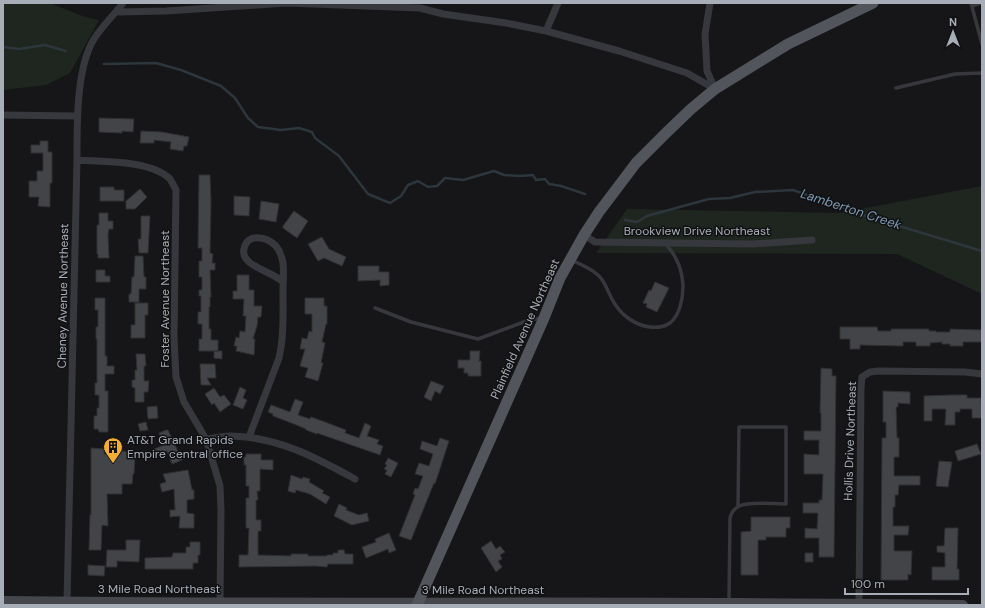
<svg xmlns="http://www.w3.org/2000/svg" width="985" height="608" font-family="'DM Sans',sans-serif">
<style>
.green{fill:#1e261f}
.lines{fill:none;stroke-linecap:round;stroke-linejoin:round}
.stream{stroke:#2c363c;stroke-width:2.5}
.building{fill:#424448;stroke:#303034}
.service{stroke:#37383d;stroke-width:3.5}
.minor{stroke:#37383d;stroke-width:7}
.secondary{stroke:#45474d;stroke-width:10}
.primary{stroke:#53555c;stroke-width:11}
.labels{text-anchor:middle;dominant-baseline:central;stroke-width:3;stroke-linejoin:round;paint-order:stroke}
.street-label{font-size:12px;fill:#a8aeb8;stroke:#111113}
.poi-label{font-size:12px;fill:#a8aeb8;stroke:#111113;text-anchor:start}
.water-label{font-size:13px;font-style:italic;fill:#7f9cb3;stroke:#111113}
</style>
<rect width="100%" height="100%" fill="#161618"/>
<path class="green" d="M3,3H52V4L85,17L99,20L70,73L46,85L3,90Z
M982,186V294L897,254L596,253L627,209L839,213Z"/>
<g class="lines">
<path class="stream" d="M3,47L19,49L45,45L66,51
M104,64L156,63L181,70L221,86L235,98L248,118L258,127L281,130L299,128L312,132L315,138L339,156L368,194L390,203L401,196L408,185L418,181L428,187L437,186L445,178L463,180L494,171L504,175L519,176L533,175L536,180L545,179L549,184L561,186L585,194
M625,220L637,222L647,216L709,199L730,198L755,192L793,190L866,216L982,251"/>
</g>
<path class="building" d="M99,118L134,119L133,132L122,131V133L99,132Z
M141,131L162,132L189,137L187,146H184L183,151L170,149L171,142L154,140V143H140Z
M40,141H48V152H52V183H50V207L38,206L39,197H29V181H37V171H43V153H31V145H40Z
M199,175H210L211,201L210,253L213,254L212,263H215V270H210L211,297H210V307H209V329H211V340H218V351H199V339H202V324H198V312H201V296H199V290H202V277H199V261H202V248H198Z
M100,187H114V190H124V201H100Z
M140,189L147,197L135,209H126V201Z
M234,196L250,197L249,216L234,215Z
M261,201L279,204L276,222L259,219Z
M294,211L308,221L297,238L283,228V226Z
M99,213H108V221H113V229H109L108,234L109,258H98V254H97V225H99Z
M141,216H150L148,253H139L138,239H141Z
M322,237L329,249L346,257L342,266L324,258L318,261L308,244Z
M135,256H143L144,277H146V289H139V302H129V294H131L132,277H134Z
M358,266H379V272H389V285L380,286V280L358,281Z
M96,270H105V276H110V282H96Z
M237,275H249V290H254V306H262L261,317H258L257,326L253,339H255L254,355L236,351L237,346H234L236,337L239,338L240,331L245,332L246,316H243L244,299H233V291H237Z
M655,282L669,288L657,312L646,307L647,304L643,303L649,290L651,291Z
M95,298H105V356H107V366H114V374H105V391H108V432H99L98,429H94V416H97V408H99V395H95V383H97V339H96V327H98V310H95Z
M305,298H324V306H327V324H326L322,342L325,343L321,363H323L318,381L305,377L308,368L300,366L305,349H300L302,338L307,339L309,331L312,332V314H305Z
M135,303H148V315H145V338H131V325H135Z
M840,327H877L878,331H891V329H929V331H936V332H950V329L982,330V342H963V346H950V344H942V342L930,343V346H916V342H903V346L860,345V349H850V339H840Z
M214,351H222V359L214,358Z
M470,351H480L479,361H481V376H468V373H464V368H458V360H470Z
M136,354H145L146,366H144V381H149L148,392H144V402H135V388L132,387V380H135V370H137Z
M200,364H215L216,378H207L211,385H201Z
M821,368L832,369V376H836L834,557H819V538H805V528L817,529L818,513H803V503H819V500H822L823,474H804V454L819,455V440H804V431H821V413H820Z
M431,381L444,386L440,394L435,391L431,401L424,397Z
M240,387L246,390L243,398L247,400L243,409L233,405Z
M214,388L220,397L224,395L231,404L220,412L214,403L212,405L205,394Z
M883,391L910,392V404L898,403V407H896L897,438H899V457H894V476H920V485H899L898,495H895V507H893V526H909L908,535H894V551H912L911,575L908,574V580H881L882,438H886V422H883Z
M950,395H967V398H981L982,418H972V409H960V412H955V425H945L946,409H932V421H924V396Z
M295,399L303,402L298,415L310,419L311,417L325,422L346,430L345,433L359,438L365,423L371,426L367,436L379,440L377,444L383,446L380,455L317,433V434L306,430V429L294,424L273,416V414L268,412L271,405L290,412Z
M157,406L158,418L148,419L147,407Z
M146,422L148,430L140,431L138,424Z
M166,430H168L182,460L172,464L167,451L156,455L154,449L164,445L159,433Z
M440,438L449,441L435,484L434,483L411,540L399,536L415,495L413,494L415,488L418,489L423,476L415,474L419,463L429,466L433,454L420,449L422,441L437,446Z
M977,444L981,454L958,461L955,451Z
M91,448L104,449V454H121V451L133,452V455H135L134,474H133L132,484H122V494H107L108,526L102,525L101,550H89L90,515H91Z
M246,454H261V460H273V470L260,469V491H257L258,500H256V520H261V531H258V555L291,556V554H308V556H327V555H333V553H338V550H344L345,554H353V564H328L327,567L315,566L239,567V555H248L249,528H246V498H249V486H246V465H244V457H246Z
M388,458L398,463L391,477L385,474L387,470L384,469L387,465L385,464Z
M939,461L952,462L948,487L936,486Z
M188,470L192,490H194V499L187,500V513L194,514V528H179L180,516L170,517V510H175L174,489L162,492L160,484L166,482L163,474Z
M291,475L302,479L303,477L310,479L309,482L324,491L322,493L330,497L326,504L310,494L296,490L295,493L288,491Z
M339,504L347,508L346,510L359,515L367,513L369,521L352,525L334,516Z
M751,517H790V528H786V537H766V540H758V575H741V532L751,531Z
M945,528H958L957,569H959V580H932V567H945V553L937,552V546H944Z
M389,533L396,550L389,553L388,549L366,558L362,547L376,542L375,539Z
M126,540H140L139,562L117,561V567H106L107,550H126Z
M491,541L496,549L500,546L505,552L500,555L502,559L498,561L502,567L496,572L481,548Z
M190,542H200V555H198V563H193V569H145V558L172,557L173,553H186V547H190Z
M805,553H813V562H805Z
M88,565L105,566L104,576L88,575Z"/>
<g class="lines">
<path class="service" d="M971,3L982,44
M972,6L981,3
M896,88L955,74L982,73
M571,260C580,264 590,268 598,275C605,281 607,290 612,299C619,313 633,325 650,327C657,328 664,327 670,323C680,315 683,298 683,286C682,269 677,257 666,244
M375,308L411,322L478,339L529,320L542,318
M729,601L730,518C731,513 734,509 739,506C749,501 774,504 786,504V427H739L738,506"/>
<path class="minor" d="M710,3L705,34L707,71L715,89
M116,12L166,11L286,3L420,8L443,14L506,23L546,31L619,51L687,73L715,89
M546,31L558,3
M3,115L76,116
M77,160C103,162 151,160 170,179C172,182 174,186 176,190L174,338L176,377L184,402L206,439L220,486L221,510L220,603
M584,235L595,242L753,244L812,240
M249,437L279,358C284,336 283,314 283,291C283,282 284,272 283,263C282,257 280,251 276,246C267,237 247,232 244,249C240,266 272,271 283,282
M206,439C214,438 223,436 231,436C278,437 315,457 355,479
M67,602L77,160C77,126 76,68 94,39C102,26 114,15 123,3
M859,603L861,388L862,377L870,372L878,371L965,372L982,374"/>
<path class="secondary" d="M3,601C323,605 643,600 963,605"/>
<path class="primary" d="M417,605L544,318L560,278L584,235L599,212L636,163L667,132L691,109L715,89L788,44L873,3"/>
</g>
<defs>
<g id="building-pin" transform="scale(1)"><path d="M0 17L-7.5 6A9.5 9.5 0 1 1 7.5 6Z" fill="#f3ad34" stroke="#111113"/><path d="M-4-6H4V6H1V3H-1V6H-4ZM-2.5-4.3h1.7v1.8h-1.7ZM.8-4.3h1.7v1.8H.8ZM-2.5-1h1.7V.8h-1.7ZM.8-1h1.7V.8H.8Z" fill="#111"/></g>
</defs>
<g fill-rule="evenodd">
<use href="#building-pin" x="113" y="447"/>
</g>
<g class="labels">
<g class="street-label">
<text x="697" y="231">Brookview Drive Northeast</text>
<text transform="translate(63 296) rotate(-89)">Cheney Avenue Northeast</text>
<text transform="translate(165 299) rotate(-90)">Foster Avenue Northeast</text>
<text transform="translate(525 329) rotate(-66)">Plainfield Avenue Northeast</text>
<text transform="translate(850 441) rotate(-88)">Hollis Drive Northeast</text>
<text x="159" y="589">3 Mile Road Northeast</text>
<text x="483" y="590">3 Mile Road Northeast</text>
</g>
<g class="poi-label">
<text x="127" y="440">AT&amp;T Grand Rapids<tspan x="127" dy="14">Empire central office</tspan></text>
</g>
<g class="water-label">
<text transform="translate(851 209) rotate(18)">Lamberton Creek</text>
</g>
</g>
<rect width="985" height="608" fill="none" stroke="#a8aeb8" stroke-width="8"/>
<g transform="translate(953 32)" stroke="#111113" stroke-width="3" paint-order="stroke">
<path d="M0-3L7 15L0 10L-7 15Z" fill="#a8aeb8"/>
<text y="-6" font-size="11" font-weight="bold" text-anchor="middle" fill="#a8aeb8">N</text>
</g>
<path d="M845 588v6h123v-6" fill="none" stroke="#a8aeb8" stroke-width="2"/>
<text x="851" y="588" font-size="12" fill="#a8aeb8" stroke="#111113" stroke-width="3" paint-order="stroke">100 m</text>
</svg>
